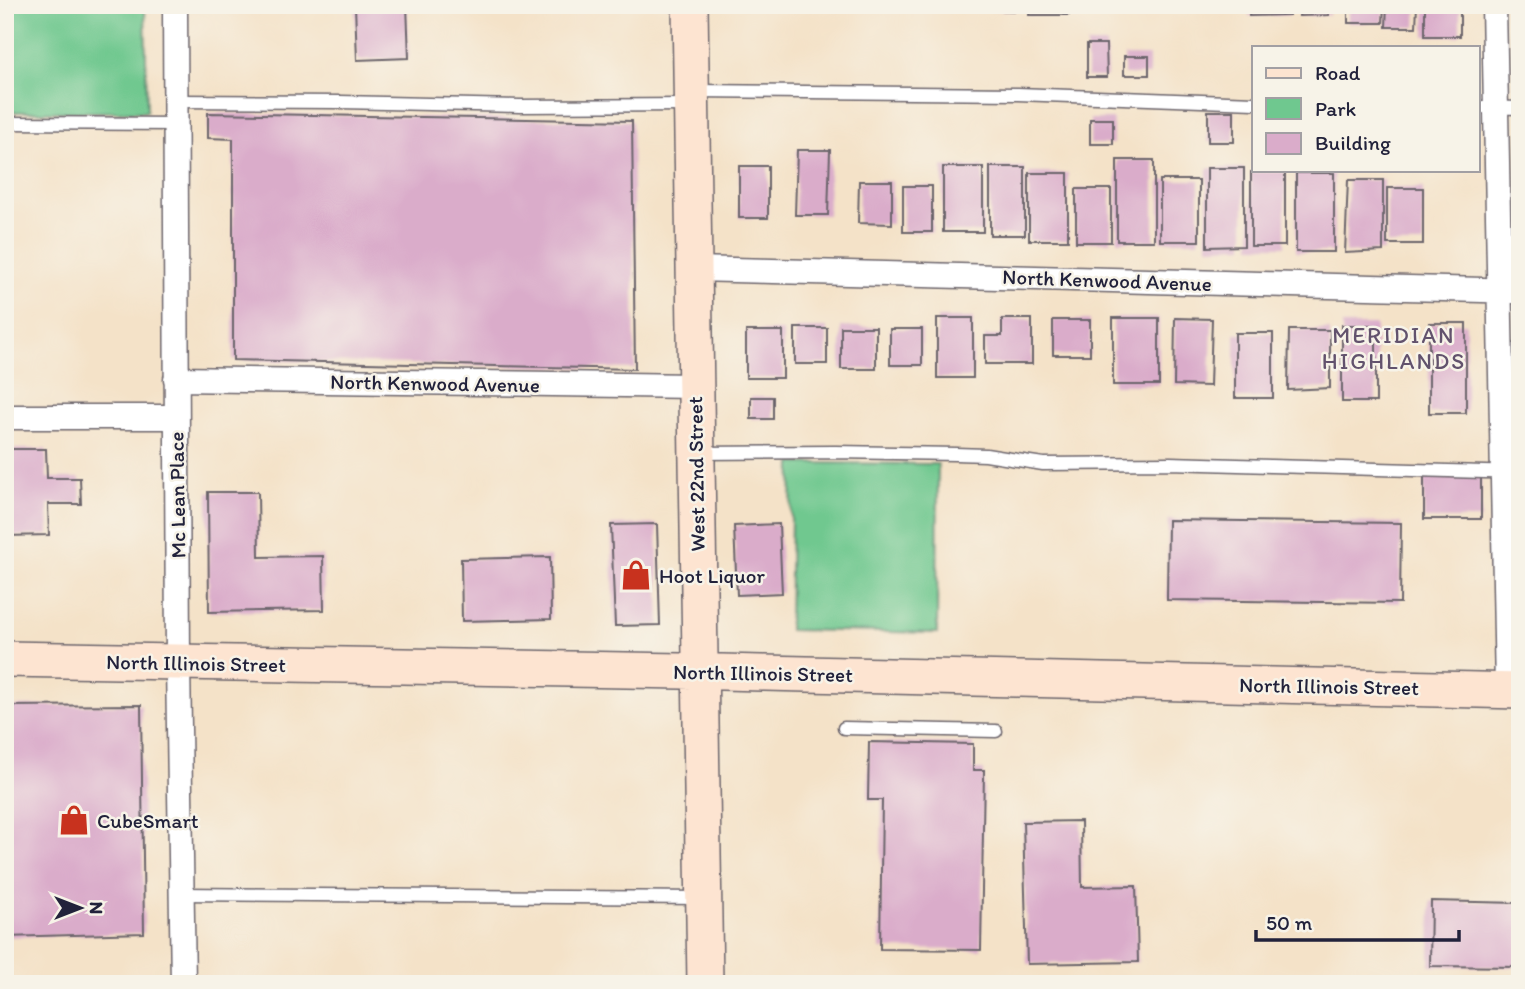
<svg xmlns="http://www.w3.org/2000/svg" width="1525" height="989" font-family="Itim,sans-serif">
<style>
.green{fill:#6fc88f;stroke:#487565;stroke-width:2}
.building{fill:#daacca}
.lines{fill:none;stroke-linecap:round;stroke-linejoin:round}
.lane-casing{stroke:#6c656c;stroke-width:15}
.street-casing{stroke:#6c656c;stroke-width:27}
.secondary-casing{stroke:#6c656c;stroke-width:38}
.lane{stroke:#fff;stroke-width:12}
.street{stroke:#fff;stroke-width:24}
.secondary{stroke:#fde4d1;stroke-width:35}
.labels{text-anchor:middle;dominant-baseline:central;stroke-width:5;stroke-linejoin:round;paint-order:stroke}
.street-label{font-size:21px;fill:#22223b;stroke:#f7f3e8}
.poi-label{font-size:21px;fill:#22223b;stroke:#f7f3e8;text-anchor:start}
.neighbourhood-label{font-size:23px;letter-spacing:2px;fill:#62526d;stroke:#f7f3e8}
</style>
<rect width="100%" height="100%" fill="#f7f3e8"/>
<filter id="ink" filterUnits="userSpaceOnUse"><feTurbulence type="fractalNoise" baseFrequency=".0143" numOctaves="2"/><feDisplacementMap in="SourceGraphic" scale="14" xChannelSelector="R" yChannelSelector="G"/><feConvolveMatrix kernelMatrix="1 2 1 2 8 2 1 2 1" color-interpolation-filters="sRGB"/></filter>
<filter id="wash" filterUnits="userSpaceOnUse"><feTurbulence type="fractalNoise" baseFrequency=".00686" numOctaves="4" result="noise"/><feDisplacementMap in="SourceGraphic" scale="28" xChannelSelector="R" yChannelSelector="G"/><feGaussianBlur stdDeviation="1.57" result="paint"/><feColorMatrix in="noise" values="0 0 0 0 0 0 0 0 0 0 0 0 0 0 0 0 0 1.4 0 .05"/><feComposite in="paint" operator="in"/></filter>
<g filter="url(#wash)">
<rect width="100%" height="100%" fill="#f4e2c8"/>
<path class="green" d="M5,5H145L147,112H5Z
M792,463L938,464L937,633L789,630Z"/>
<g id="blocks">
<path class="building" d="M355,5H407L409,58L357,60Z
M990,5H1020V11L990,10Z
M1030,5H1069V15H1029Z
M1077,5H1107V11H1076Z
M1249,5H1289V15L1249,16Z
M1300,5H1329V15L1299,16Z
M1348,5H1384L1383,23H1348Z
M1387,5H1417L1416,27H1386Z
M1425,5H1460V36H1425Z
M1087,44H1106L1107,77H1087Z
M1124,56H1149V75H1124Z
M1208,111H1234V142H1208Z
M208,113L632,121L635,369L233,360V139L208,138Z
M1090,119H1113V144H1090Z
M797,150H830L828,215H795Z
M1117,160H1154V241H1117Z
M739,166H768V218H739Z
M943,167H983V232H943Z
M990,167H1025V235H990Z
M1207,168H1244V246L1207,247Z
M1251,172H1285V246H1251Z
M1029,173H1068V240H1029Z
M1296,173H1334V252H1296Z
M1160,180H1199V241H1160Z
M1348,180H1383V251L1345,253Z
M859,181H892V224L858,223Z
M903,186H932V232H903Z
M1387,188H1423V244H1387Z
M1076,189H1111V242H1076Z
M937,318H973V378H937Z
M1113,318H1159V385H1113Z
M1175,318L1212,319L1210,386L1174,385Z
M1002,319H1032V364H985V336H1002Z
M1053,320H1090V355H1053Z
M1429,323H1466V413H1429Z
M1342,325H1376V402H1342Z
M841,327H876V369H841Z
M795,328H827V364H795Z
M890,329H922V365H890Z
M1289,330H1330V388L1288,390Z
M746,331H783V378H746Z
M1235,333H1273V398H1235Z
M751,397H773V419H751Z
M5,449H46L47,478H80L81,504H48L49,535L5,536Z
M1424,474H1481V519H1424Z
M208,492H258L259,557L323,556L324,610L209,612Z
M1168,520L1401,523L1400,603L1167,600Z
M657,524L660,625L615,626L611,525Z
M779,524L782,593L737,595L734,526Z
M550,557L551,619L462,621L461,559Z
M141,705L144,933L5,937V706Z
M869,742L973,744V770H984L981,950L880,949L882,800H868Z
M1081,821L1082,887L1136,886L1138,962L1027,964L1023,822Z
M1431,901L1520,903V967L1430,966Z"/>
</g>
</g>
<g filter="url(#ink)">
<use href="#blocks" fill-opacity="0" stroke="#6c656c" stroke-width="2"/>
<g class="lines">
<g class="lane-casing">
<path id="lane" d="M695,91L1018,94L1254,103
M176,101L341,102L520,106L690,105
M1478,107L1520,108
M5,123L177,124
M698,453L835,452L956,454L986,455L1043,464L1170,463L1520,473
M844,728L996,731
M182,894L703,898"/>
</g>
<g class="street-casing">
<path id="street" d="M175,5L178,663L183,984
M1494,5L1507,690
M694,269L1520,291
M176,379L695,386
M5,417H176"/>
</g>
<g class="secondary-casing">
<path id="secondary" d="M690,5L705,984
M5,659L682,671L1520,691"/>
</g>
<use href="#lane" class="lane"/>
<use href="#street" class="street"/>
<use href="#secondary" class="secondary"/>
</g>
</g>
<defs>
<g id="shop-bare" transform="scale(2.415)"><path d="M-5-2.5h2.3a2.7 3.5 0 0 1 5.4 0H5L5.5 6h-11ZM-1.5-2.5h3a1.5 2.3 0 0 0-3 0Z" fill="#c8321e" stroke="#f7f3e8" stroke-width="2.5" paint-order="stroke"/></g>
</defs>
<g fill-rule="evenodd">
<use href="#shop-bare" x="636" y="575"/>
<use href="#shop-bare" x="74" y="820"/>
</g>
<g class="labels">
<g class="street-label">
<text transform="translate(1107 280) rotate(2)">North Kenwood Avenue</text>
<text transform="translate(435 383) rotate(1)">North Kenwood Avenue</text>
<text transform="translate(696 474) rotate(-91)">West 22nd Street</text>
<text transform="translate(177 495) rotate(-91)">Mc Lean Place</text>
<text transform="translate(196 663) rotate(1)">North Illinois Street</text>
<text transform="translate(763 673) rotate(1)">North Illinois Street</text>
<text transform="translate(1329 686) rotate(1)">North Illinois Street</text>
</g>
<g class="poi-label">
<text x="659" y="575">Hoot Liquor</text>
<text x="97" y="820">CubeSmart</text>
</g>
<g class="neighbourhood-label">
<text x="1394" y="335">MERIDIAN<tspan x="1394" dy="26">HIGHLANDS</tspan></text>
</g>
</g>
<rect width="1525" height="989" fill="none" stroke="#f7f3e8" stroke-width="28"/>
<rect x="1252" y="46" width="228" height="126" fill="#f7f3e8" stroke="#a29fa3" stroke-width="2"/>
<rect x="1266" y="68" width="35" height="10" fill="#fde4d1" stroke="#a29fa3" stroke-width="2"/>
<text x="1315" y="80" font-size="21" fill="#22223b">Road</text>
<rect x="1266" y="98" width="35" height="21" fill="#6fc88f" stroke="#a29fa3" stroke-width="2"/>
<text x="1315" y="116" font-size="21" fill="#22223b">Park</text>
<rect x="1266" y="133" width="35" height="21" fill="#daacca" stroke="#a29fa3" stroke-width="2"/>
<text x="1315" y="150" font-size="21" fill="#22223b">Building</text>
<g transform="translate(80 908) rotate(90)" stroke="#f7f3e8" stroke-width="5" paint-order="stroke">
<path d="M0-5L12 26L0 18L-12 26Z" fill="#22223b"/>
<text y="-10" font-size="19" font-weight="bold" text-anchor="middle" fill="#22223b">N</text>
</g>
<path d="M1256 930v10h203v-10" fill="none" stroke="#22223b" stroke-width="3.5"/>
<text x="1266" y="930" font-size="21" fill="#22223b" stroke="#f7f3e8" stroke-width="5" paint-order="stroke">50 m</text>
</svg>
